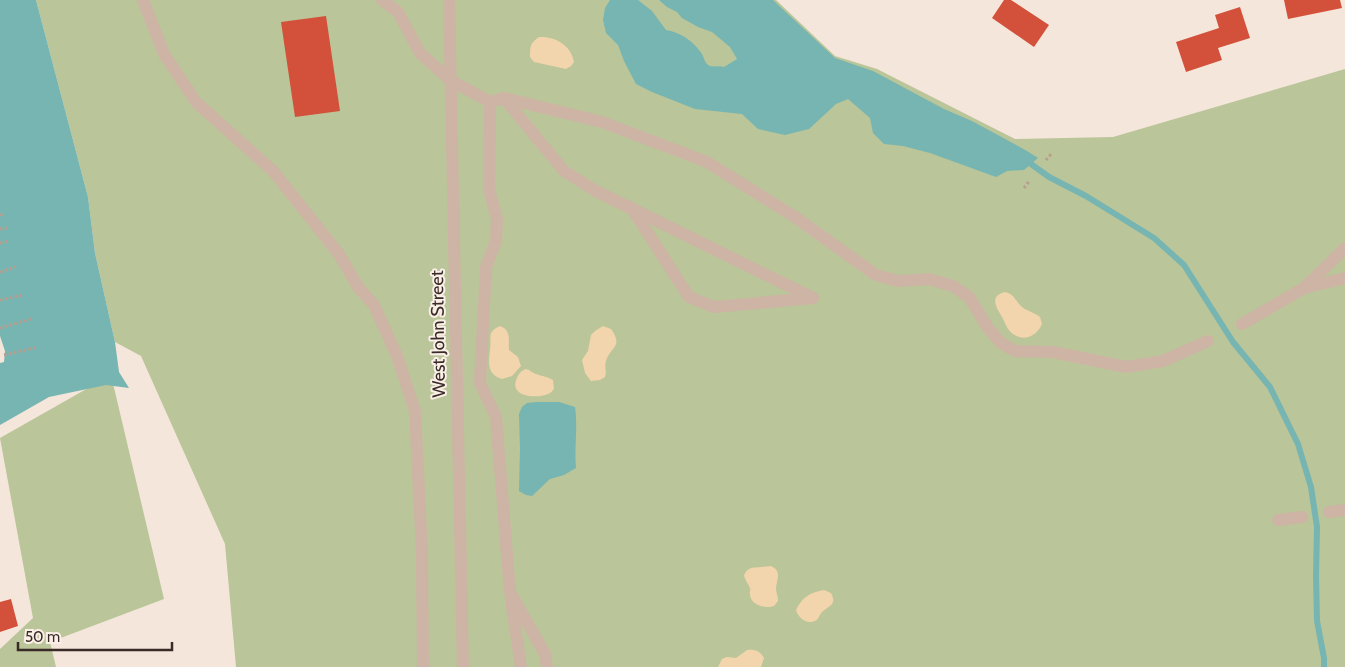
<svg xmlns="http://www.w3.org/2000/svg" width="1345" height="667" font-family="Cabin,sans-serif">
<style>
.green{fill:#bac599}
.sand{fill:#f3d5ad}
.water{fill:#76b5b1}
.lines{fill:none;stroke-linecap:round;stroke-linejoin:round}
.stream{stroke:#76b5b1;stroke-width:6}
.building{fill:#d3503a}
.path{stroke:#ba9d8f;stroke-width:3;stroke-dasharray:2.5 2.5;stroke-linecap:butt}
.minor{stroke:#ceb4a5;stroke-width:12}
.labels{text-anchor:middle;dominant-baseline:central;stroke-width:4;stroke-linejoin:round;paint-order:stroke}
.street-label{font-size:18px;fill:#392b27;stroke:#fbf0e7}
</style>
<rect width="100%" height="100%" fill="#f4e6da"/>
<path class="green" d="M36,0H776L835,56L877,69L1015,139L1113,137L1345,69V667H236L225,544L141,356L115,342L95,253L88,197Z
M111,375L164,599L50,642L56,667H0V649L33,618L0,438Z"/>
<path class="sand" d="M539,37C555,36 571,45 574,62L571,66L566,69L534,62L530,57C530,47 530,43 539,37Z
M1005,292C1014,294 1015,300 1021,306C1026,311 1034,312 1040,317L1042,324C1037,336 1024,342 1013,334C1007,330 1005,322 1002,317C996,307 989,296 1005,292Z
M500,326C512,330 508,341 509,350L518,357L521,366L512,376L502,379C486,374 489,362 490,349C492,338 486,332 500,326Z
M603,326L611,329C624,347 610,347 606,361C604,366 607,371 605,377L600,380L591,381L585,373L582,360L588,351L591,335L595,331Z
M526,369L529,370C536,376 545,375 553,380L554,389C552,391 551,393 548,394C536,399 508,397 517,378C519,373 521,371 526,369Z
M771,566C782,571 777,578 776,588C776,593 778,596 778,601L774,606C765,609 751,605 750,595C749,589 752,592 749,586C747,582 745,580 744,575C749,566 753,568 762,567C765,567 768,566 771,566Z
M824,590L831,593C837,605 830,605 822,612C819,615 819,619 815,621C806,625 798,617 796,610C802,597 811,592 824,590Z
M747,650C755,649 760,651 764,658L761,667H718L722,659L727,657L736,658Z"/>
<path class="water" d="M0,0H36L88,197L95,253L115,342L119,372L129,388L106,385L49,397L0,425V363L4,362L5,351L0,336Z
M610,0H638L652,11L666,30C682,33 693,41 702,54C704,58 705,63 708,65C713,68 718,65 724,67L737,59L730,47L712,32L698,27L682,18L677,12L667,7L659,0H773L835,58L873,71L944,109L972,121L1027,151L1038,158L1024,170L1007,171L996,177L930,153L903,146L884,144L873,133L870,118L848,99L836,104L809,129L785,135L758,129L742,114L695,109L652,92L636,84L624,61L618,45L606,33L603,20L605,8Z
M536,402H559L575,407C578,427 574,448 576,468L564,475L550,479L532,496L526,495L519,491L520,449L519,414L522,407L527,403Z"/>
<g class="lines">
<path class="stream" d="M1031,164L1049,177L1086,196L1154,238L1184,265L1233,342L1270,387L1298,444L1311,487L1317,527L1316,576L1317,621L1324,658V667"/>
</g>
<path class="building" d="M1004,0H1011L1049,25L1034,47L992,18Z
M1284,0H1340L1342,8L1288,19Z
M1240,7L1250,38L1218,48L1222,60L1186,72L1176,42L1219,28L1215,15Z
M326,16L340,111L295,117L281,22Z
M11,599L18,626L0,632V602Z"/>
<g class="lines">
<path class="path" d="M1046,160L1052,153
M1024,188L1030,180
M0,215L3,214
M0,229L7,228
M0,243L9,241
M0,272L16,267
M0,300L23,295
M0,328L31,319
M4,355L38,347"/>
<path class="minor" d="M143,0L164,54L196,102L273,171L339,254L358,287L374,305L397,356L415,411L422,553L423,667
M382,0L398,12L420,53L450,80L490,102L504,98L602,122L707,162L795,217L876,275L898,281L929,279L953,286L969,297L988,328L1001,343L1015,351L1053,352L1126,367L1163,361L1208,341
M449,0L463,667
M504,98L564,171L594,190L813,298L714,307L689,297L631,207
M490,102L489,189L497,219L496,241L486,267L480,383L496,417L510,592L545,654L547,667
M1304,288L1345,248
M1242,324L1304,288L1345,278
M1329,512L1345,510
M1278,520L1302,517
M511,600L521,667"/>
</g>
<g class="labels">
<g class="street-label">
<text transform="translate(438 334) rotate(-91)">West John Street</text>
</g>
</g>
<path d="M18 642v8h154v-8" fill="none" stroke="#392b27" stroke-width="2.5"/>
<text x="25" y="642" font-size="15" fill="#392b27" stroke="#fbf0e7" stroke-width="4" paint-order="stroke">50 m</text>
</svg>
